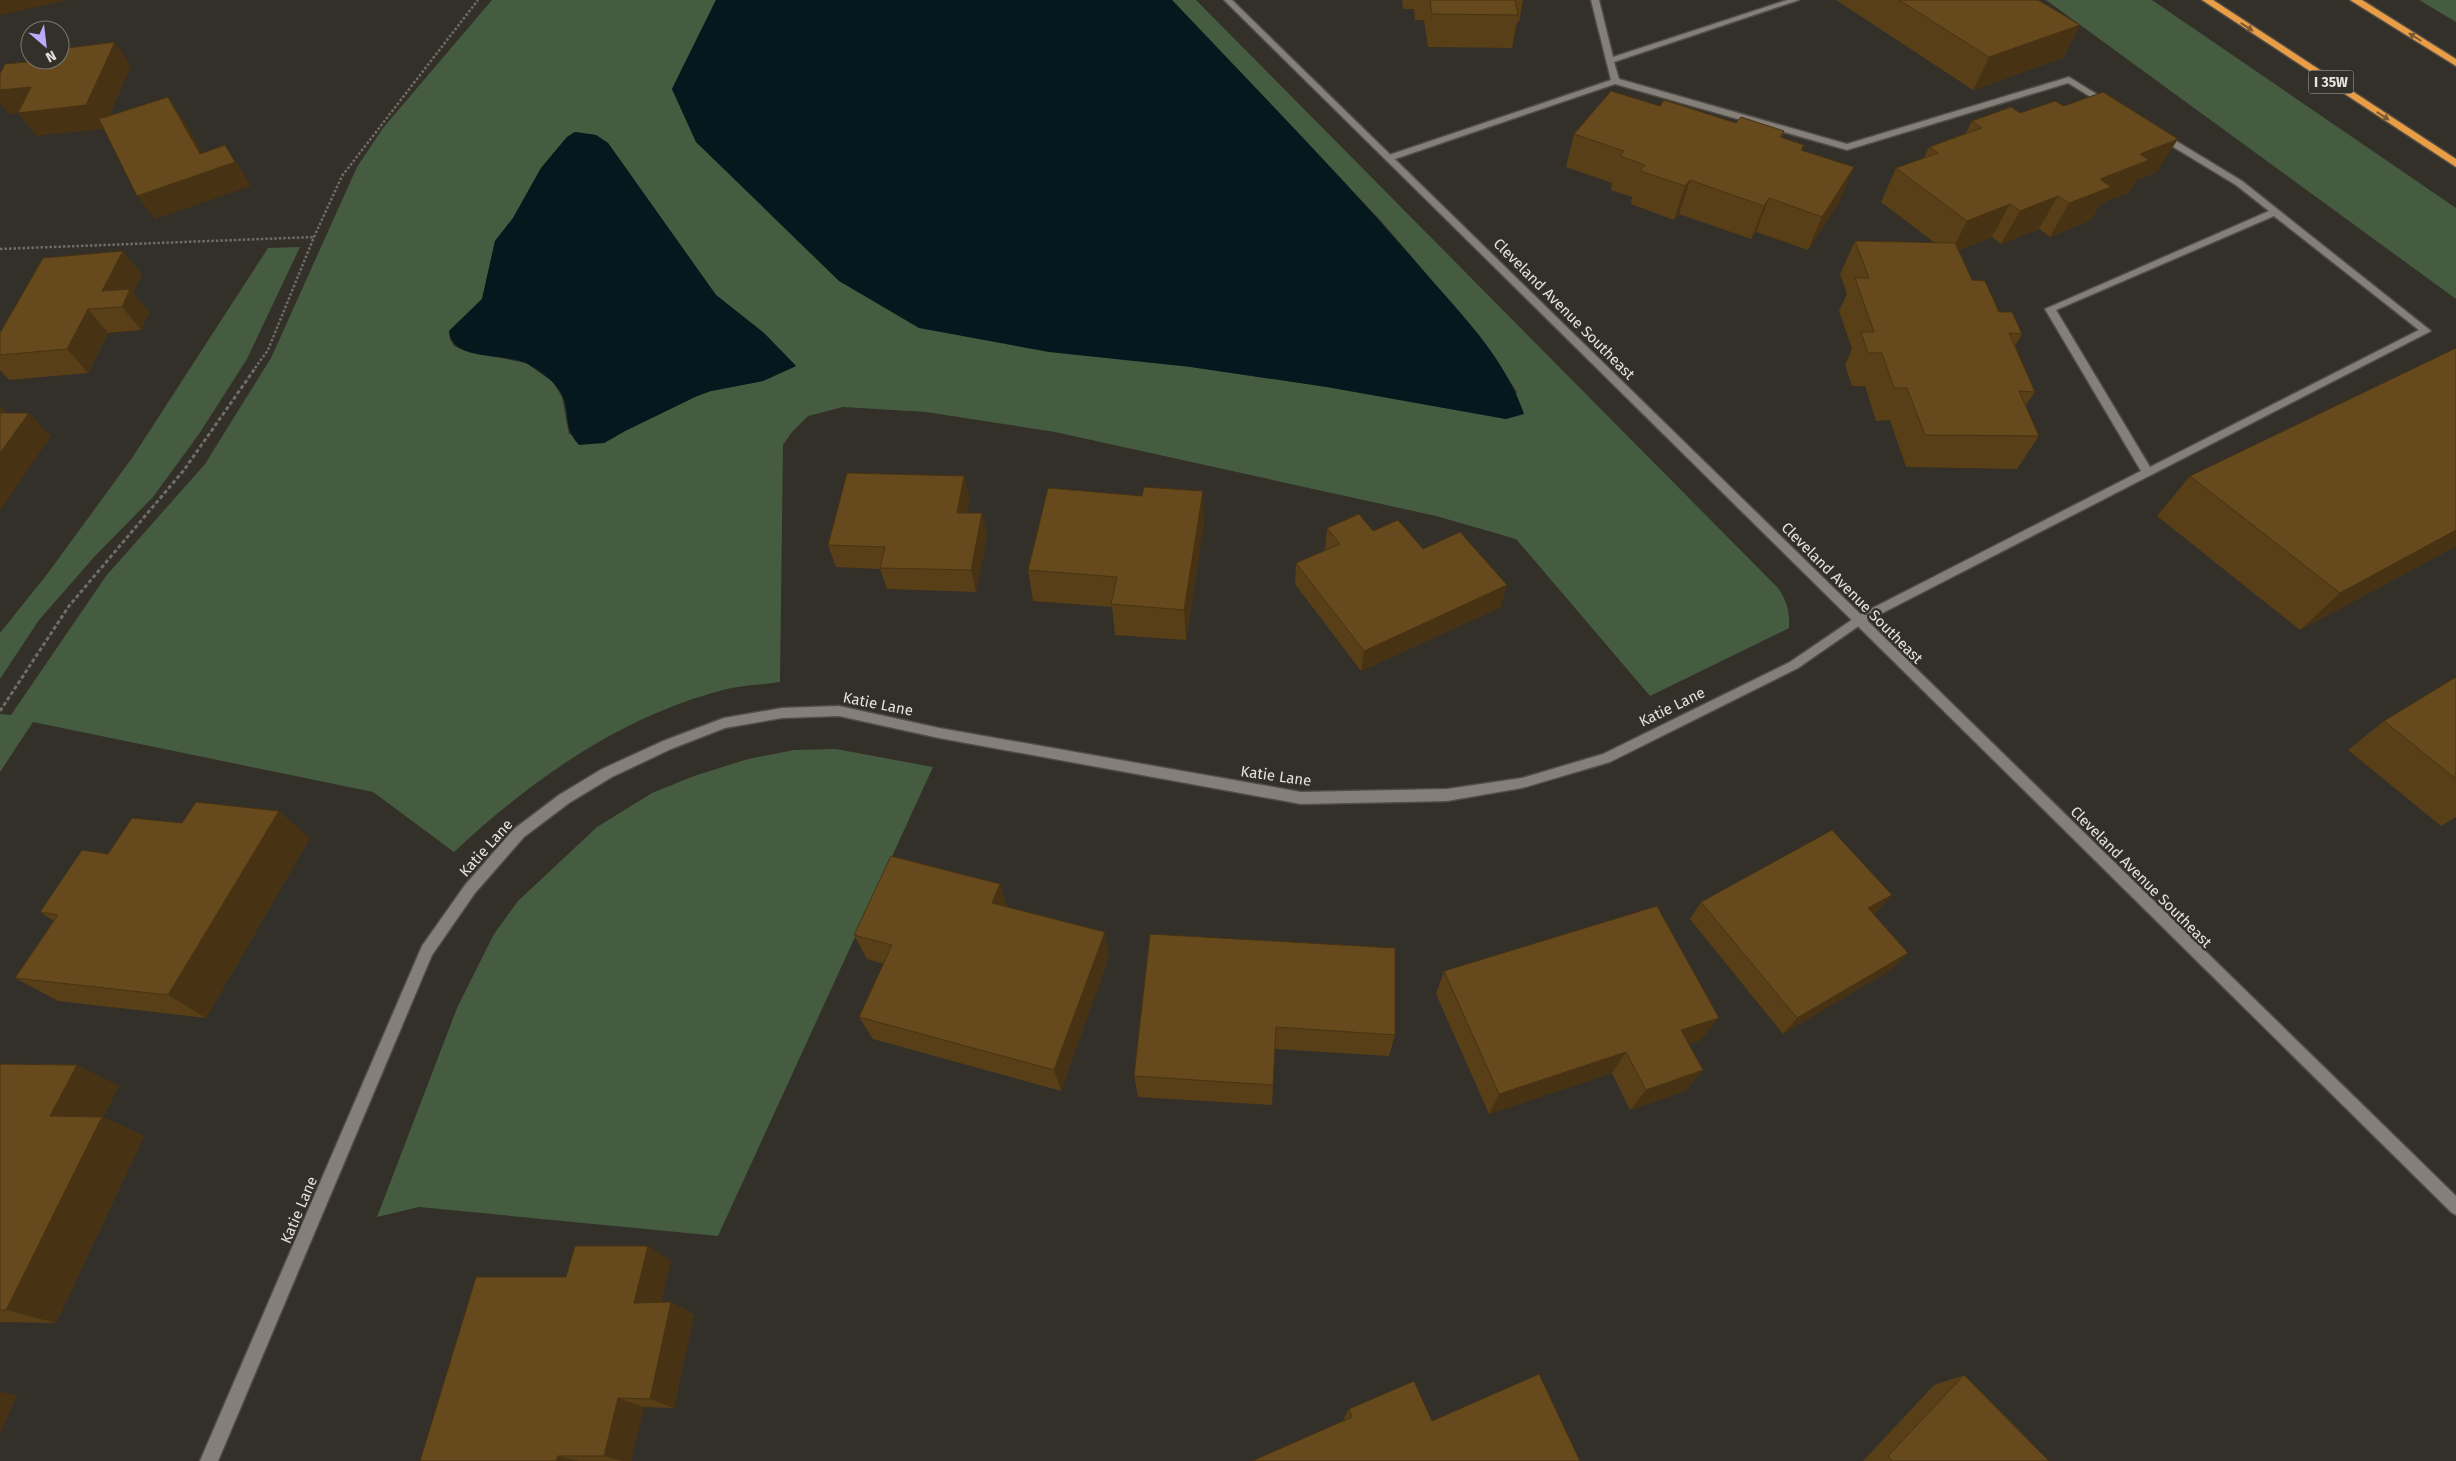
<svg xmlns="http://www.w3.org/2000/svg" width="2456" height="1461" font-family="'Fira Sans',sans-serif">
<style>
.green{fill:#455c40;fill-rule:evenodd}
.water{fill:#04181d}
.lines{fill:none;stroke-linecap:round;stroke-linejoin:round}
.lane-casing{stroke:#504c47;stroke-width:3}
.street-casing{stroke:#504c47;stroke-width:3}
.secondary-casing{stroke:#504c47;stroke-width:3}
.highway-casing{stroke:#504c47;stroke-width:3}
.path-far1{stroke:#706c67;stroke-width:2.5;stroke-dasharray:2.5 2;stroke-linecap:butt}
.path{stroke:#706c67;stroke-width:3;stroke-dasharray:4 2.5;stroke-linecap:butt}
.lane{fill:#847f78;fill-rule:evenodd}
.street{fill:#847f78;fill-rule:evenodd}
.secondary{fill:#847f78;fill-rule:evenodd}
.highway{fill:#e99d45;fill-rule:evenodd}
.wall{fill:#583f18}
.shaded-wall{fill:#473314}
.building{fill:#66491c;stroke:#473314}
.oneway{fill:#7c5b34}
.labels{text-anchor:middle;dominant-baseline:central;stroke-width:5;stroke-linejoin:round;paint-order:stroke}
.shield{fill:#332f29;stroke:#b0aca8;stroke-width:1}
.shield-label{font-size:14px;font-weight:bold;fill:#e5e2df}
.street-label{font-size:15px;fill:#e5e2df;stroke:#332f29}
</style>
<rect width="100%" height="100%" fill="#332f29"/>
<path class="green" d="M492,0H716L672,89L696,142L765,207L1191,367L1327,387L1506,419L1517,392L1479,335L1381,221L1172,0H1196L1777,587C1787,600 1790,612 1789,628L1650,696L1516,539L1436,516L1055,432L926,412L843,407L808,416L792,432L783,445L780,682C762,685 741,685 723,690C620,717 531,780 454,852L373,792L33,722L0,772V714L11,715L106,576L205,464L271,358L357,167L383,128ZM575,132L596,135L608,143L716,295L764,333L796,366L763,381L711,391L697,396L625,431L604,443L569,434L562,397L553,382L526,363L466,351L454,346L450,339L449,331L482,299L495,241L513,218L541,168L567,137Z
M2046,0H2152L2456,208V299Z
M2419,0H2456V22Z
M300,247L247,359L199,434L153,497L95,556L39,620L0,679V633L48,573L132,458L268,248Z
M836,749L933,767L718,1236L419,1207L377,1217L457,1008L494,934L518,901L597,827L652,793L694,776L748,759L794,750Z"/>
<path class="water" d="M716,0H1172C1258,91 1346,180 1427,275C1464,317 1506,360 1524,414L1506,419L1327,387L1191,367L1049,352L919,328L839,281L696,142L672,89Z
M575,132L596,135L608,143L716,295L764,333L796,366L763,381L711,391L697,396L625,431L604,443L579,445C562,426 571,414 562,395C555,381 541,372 528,364C507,352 452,363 449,331L482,299L495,241L513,218L541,168L567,137Z"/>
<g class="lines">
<g class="lane-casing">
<path id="lane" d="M1591,0H1599L1613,57L1787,0H1799L1614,62L1619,79L1847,144L2069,77L2111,103L2104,105L2068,83L1847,150L1615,84L1392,160H1386V156L1611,80Z
M2157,133H2163L2242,181L2431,331L1863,623H1855L1853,620L1855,617L2141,471L2045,309L2269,211L2236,185L2157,137ZM2274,216L2419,330L2150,467L2056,310Z"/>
</g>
<g class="street-casing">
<path id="street" d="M1859,615L1863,617L1865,620L1863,623L1798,668L1610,762L1522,788L1447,801L1301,804L939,738L839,716L782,718L725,728L671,749L612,777L569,803L524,837L475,893L432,955L218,1461H200L422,946L465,885L514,829L559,795L602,769L663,741L724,718L782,708L839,706L939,728L1301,792L1447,789L1522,778L1603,754L1790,662Z"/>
</g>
<g class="secondary-casing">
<path id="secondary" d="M1224,0H1232L2456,1196V1215L2451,1212Z"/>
</g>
<g class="highway-casing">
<path id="highway" d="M2202,0H2213L2456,159V167Z
M2350,0H2362L2456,59V66Z"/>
</g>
<path class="path-far1" d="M0,249L314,237
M255,368L268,350L314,237L342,176L478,0"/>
<path class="path" d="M0,711L69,606L184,470L256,367"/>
<use href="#lane" class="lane"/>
<use href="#street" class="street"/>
<use href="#secondary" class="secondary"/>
<use href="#highway" class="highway"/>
</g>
<path class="wall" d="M1402,0H1523L1519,22H1517L1512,48L1428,47L1424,20H1415L1414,9H1403Z
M1836,0H2038L2080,25L2063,58L1973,90Z
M1660,106L1736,123L1784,131L1782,137L1802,151L1840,201L1808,250L1756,232L1751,239L1679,214L1674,220L1631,204L1632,197L1611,190L1612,183L1566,167L1574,134Z
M2020,113L2157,172L2136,180L2128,193L2100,204L2091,220L2050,237L2039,229L2001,244L1992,237L1959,250L1972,280L1999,312L2022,334L2015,346L2035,392L2025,406L2039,436L2017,469L1906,467L1890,420L1876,421L1865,386H1852L1845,365L1852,349L1839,311L1847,294L1840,274L1855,241L1935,243L1881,202L1896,168L1924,158L1929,147L1966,133L1972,121Z
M142,274L133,293L149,312L141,330L108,333L88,373L9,380L0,370V333Z
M964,476L970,499L967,513H982L987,535L976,592L887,589L880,569L836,567L828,545Z
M2190,476L2456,546L2300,630L2157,516Z
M1204,523L1186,640L1115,635L1112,607L1033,601L1028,570Z
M1327,528L1373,531L1423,549L1501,607L1361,671L1295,584L1296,563L1325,550Z
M2456,677V817L2441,826L2348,750L2384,721Z
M182,823L310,838L206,1018L58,1001L15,978L54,921L40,912L108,854Z
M1000,884L1007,907L1109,956L1061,1091L873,1039L859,1017L884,964L867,959L854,935Z
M1701,902L1876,913L1873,914L1908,953L1892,969L1783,1034L1690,919Z
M1395,948V1035L1389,1056L1275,1049L1272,1105L1138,1097L1134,1076Z
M1444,971L1701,1040L1689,1044L1703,1070L1685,1091L1630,1110L1612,1073L1489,1114L1436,994Z
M0,1064L119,1086L103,1117L144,1136L56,1323L0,1322Z
M671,1261L661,1302H671L694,1315L674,1408L644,1407L631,1461H420L566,1277Z
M1964,1375L2049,1461H1863L1934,1385Z
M1349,1409L1432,1421L1345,1420L1344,1418Z"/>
<path class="shaded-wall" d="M0,0H68L0,15Z
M2080,25L2063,58L1973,90L1989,57Z
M115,42L131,66L104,129L36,136L18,113L9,114L0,103V90Z
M168,97L184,121L212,170L225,145L241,169L251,186L155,219L137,196L200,154Z
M2178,139L2157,172L2136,180L2128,193L2100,204L2091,220L2050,237L2069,203L2100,179L2140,154Z
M1854,167L1840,201L1808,250L1822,217Z
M1690,180L1679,214L1674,220L1685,186Z
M2058,196L2039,229L2001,244L2020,211Z
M1769,198L1756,232L1751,239L1764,206Z
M2010,204L1992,237L1950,254L1967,221Z
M123,251L142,274L133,293L149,312L141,330L122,307L102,291Z
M88,309L108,333L88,373L67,349Z
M0,406L7,413L0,423Z
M29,413L51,436L0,511V453Z
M964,476L970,499L963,535L957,513Z
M1203,491L1204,523L1186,640L1184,610Z
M982,513L987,535L976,592L971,570Z
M2456,530V546L2300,630L2340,593Z
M1507,585L1501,607L1361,671L1364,651Z
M279,811L310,838L206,1018L168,995Z
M1000,884L1008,909L992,903Z
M1892,895L1876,913L1853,926L1868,908Z
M1105,932L1109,956L1061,1091L1054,1070Z
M1908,953L1892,969L1783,1034L1797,1018Z
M1719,1018L1701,1040L1665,1052L1681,1030Z
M1626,1052L1612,1073L1489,1114L1499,1094Z
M77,1065L119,1086L103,1117L144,1136L56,1323L6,1310L50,1116Z
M1703,1070L1685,1091L1630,1110L1646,1090Z
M648,1246L671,1261L658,1316L634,1303Z
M671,1302L694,1315L674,1408L650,1399Z
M0,1392L17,1395L0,1434Z
M618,1398L644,1407L631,1461H622L604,1456Z
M558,1456L579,1461H556Z"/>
<path class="building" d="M1430,0H1515L1518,15L1432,14Z
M1899,0H2038L2080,25L1989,57Z
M115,42L86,105L18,113L31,87L0,90V74L5,64L37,61V60H60V49Z
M1611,91L1660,106L1664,100L1736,123L1741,117L1784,131L1780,137L1804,145L1801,150L1854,167L1822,217L1769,198L1764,206L1690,180L1685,186L1640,171L1645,165L1620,156L1624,151L1574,134Z
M2103,92L2178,139L2140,154L2149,160L2100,179L2111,187L2069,203L2058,196L2020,211L2010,204L1967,221L1896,168L1938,153L1929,147L1982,128L1972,121L2011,107L2020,113L2055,101L2064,106Z
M168,97L200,154L225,145L235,162L137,196L99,119Z
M1855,241L1955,243L1972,280L1985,281L1999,312H2012L2022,334L2009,333L2035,392L2019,391L2039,436L1925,435L1907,388H1894L1882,353H1868L1861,332H1874L1855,278H1869Z
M123,251L102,291L130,289L122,307L88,309L67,349L0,355V333L43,258Z
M2456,348V530L2340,593L2190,476Z
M0,413H29L0,453Z
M847,473L964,476L957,513H982L971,570L880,568L885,547L828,545Z
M1144,487L1203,491L1184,610L1111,604L1117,577L1028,570L1048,488L1142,496Z
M1359,514L1373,531L1398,520L1423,549L1460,532L1507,585L1364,651L1296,563L1340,544L1327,528Z
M2456,677V779L2384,721Z
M196,802L279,811L168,995L15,978L58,915L40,912L82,850L108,854L132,818L182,823Z
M1832,830L1892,895L1868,908L1908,953L1797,1018L1701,902Z
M891,856L1000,884L992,903L1105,932L1054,1070L859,1017L892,945L854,935Z
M1657,906L1719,1018L1681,1030L1703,1070L1646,1090L1626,1052L1499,1094L1444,971Z
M1150,934L1395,948V1035L1276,1027L1273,1085L1134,1076Z
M0,1064L77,1065L50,1116L102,1117L6,1310H0Z
M575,1246H648L634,1303L671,1302L650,1399L618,1398L604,1456H558L556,1461H420L476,1277H566Z
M1539,1374L1580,1461H1252L1352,1417L1349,1409L1414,1381L1432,1421Z
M1964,1375L2049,1461H1892L1888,1456Z"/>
<defs><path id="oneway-solid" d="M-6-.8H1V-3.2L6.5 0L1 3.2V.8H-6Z" transform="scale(1.25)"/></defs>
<g class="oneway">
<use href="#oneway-solid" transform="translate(2247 27) rotate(33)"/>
<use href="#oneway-solid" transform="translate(2415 37) rotate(-148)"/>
<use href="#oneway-solid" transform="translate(2383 116) rotate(33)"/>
</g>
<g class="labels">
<rect class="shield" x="2308.5" y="70.5" width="45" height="23" rx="4"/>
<g class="shield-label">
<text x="2331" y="82">I 35W</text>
</g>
<g class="street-label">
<text transform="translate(1564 309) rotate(45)">Cleveland Avenue Southeast</text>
<text transform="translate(1852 593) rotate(45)">Cleveland Avenue Southeast</text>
<text transform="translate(878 704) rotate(11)">Katie Lane</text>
<text transform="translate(1672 707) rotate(-26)">Katie Lane</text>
<text transform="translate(1276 776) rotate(8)">Katie Lane</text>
<text transform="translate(486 848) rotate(-48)">Katie Lane</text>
<text transform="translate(2141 877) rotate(45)">Cleveland Avenue Southeast</text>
<text transform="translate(299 1210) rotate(-67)">Katie Lane</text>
</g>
</g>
<g transform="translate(45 45) rotate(152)"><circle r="24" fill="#332f29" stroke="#7a7772"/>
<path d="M0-4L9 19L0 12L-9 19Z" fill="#b9abf7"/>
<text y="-8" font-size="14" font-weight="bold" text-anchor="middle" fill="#e5e2df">N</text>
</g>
</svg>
